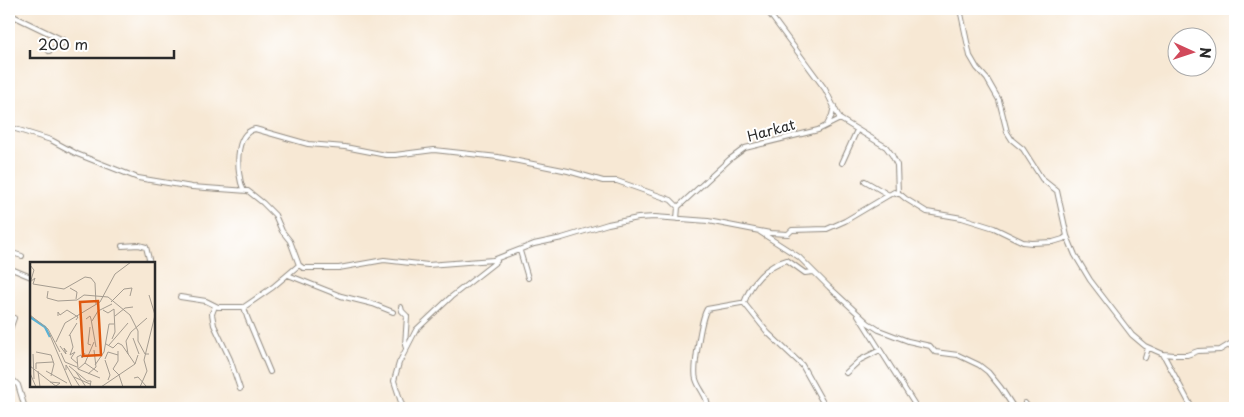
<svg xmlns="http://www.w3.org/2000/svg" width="1244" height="417" font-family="'Playpen Sans',sans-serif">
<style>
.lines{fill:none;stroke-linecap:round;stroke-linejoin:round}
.street-casing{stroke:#918a80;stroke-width:6}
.street{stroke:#fff;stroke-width:4}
.labels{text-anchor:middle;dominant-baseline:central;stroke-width:4;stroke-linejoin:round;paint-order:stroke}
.street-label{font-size:14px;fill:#2b2b2b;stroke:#fff}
.inset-river{fill:none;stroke:#59b2d6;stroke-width:2.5}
.inset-road{fill:none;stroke:#a59c90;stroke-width:1}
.view{fill:#df570e;fill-opacity:0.15;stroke:#df570e;stroke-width:2.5}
.inset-edge{fill:none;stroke:#2b2b2b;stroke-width:2.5}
</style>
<rect width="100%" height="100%" fill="#fff"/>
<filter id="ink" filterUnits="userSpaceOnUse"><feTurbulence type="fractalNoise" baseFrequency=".02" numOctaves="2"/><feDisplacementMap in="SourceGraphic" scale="10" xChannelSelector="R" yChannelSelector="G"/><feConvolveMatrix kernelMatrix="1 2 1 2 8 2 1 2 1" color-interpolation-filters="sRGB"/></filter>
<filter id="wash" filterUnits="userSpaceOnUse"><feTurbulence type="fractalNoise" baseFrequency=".0096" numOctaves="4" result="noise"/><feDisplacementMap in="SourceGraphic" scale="20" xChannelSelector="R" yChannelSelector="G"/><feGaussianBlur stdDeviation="1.12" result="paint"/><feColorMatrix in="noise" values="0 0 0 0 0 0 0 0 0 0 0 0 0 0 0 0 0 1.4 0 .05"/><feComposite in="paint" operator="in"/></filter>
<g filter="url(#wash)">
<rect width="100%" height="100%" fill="#f7e8d4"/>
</g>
<g filter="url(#ink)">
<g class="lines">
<g class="street-casing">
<path id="street" d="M960,9L970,56L977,68L987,79L999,100L1007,132L1012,140L1023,149L1042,179L1057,191L1067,236L1075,255L1090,280L1132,335L1145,346L1163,354L1174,355H1187L1198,351L1220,350L1235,341
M9,14L63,40L62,44L49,51
M827,125L832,115L834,106
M9,127L51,140L77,154L138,178L192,187L248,191L263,203L275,215L282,231L290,241L299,265L303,268H339L384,260L428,265L493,260L534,244L562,238L608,224L638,218L655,217L708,221L770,233L788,234L792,230L827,229L845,221L894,192L898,194L897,165L892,155L886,147L840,119L825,89L766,9
M842,163L857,130
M865,181L889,195
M243,189C237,174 233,134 255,129L308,144L345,147L386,155H395L434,150L498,157L568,171L603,181H617L671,200L678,207
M898,194H900L906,199L927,212L962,218L994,228L1023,242L1032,243L1053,242L1063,239L1067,236
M677,219L678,207L730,159L745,148L818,130L840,119
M760,232L799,257L829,287L868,323L879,330L908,341L930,346L935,352L958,355L979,365L988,372L1001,388L1014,408
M122,246L139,245L146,247L150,263
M520,251L528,278
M9,252L22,256
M9,268L31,277
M813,272L805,273L787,260C766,266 751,282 744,303L768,333L802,365L826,408
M288,275L341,296L373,304L393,312
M180,297L206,301L218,307H244L273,287L299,265
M215,306L212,314L214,325L230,359L240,389
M244,307L247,317L270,372
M401,307L402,311L407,316L405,345L406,348
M858,315L917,408
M9,332L14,318
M1163,354L1192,408
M1145,358L1148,348
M846,373L860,360L880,350
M9,376L18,385L25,408
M403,408L394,381L395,377L399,363L416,330L451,297L497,261
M708,408C708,396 699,390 696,379C693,370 701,318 707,309L741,303H744
M1028,408L1025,403L1029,408"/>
</g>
<use href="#street" class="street"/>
</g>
</g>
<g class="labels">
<g class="street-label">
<text transform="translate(771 130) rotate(-15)">Harkat</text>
</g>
</g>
<g transform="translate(30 262)">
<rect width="125" height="125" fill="#f7e8d4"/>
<path class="inset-river" d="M0,55L15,65L20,75"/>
<path class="inset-road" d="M0,3L4,8L1,18M0,20L5,16L3,22L34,27L55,15L61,16L65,21L66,42M40,26L47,30L46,37M18,29L17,36L28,39L47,38L54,33L78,35M78,35L100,53L108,69V79L115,92H119M81,40L94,27L102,26L100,34M73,48L78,51L84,47L85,70L82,77M0,53L18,67L30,90M28,54V50L30,53L37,48L48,55L46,58M85,54L95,46L103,45M56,57L60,54L61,57L66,85M62,59L68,49L82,42M60,65L58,82L61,83M19,71L42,125M40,73L43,85L40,93L45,90L41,96L48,102M39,74L47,61M103,76L109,92M26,80L35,61L70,40L85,12L101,0M76,82L83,86L88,81L92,83L105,102M79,83L98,61M30,84L36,92L34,86L37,90M88,89V99L83,107L89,113L93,125M6,90L21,93L24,102L21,114M31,91L35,100L47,105M55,91L52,96L51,93L47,95L48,107L70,116M3,92L4,117M98,92L96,79L101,70L117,56M75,97L78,90L88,93M75,98L80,113L78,118M55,101L68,110M65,103L74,90L79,62H84M0,104L27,125M39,104L57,119H61L60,125M6,107V101L23,100M48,107L55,101L64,80M36,108V103L50,125M8,109L10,125M16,109L37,121M46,110L56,125M0,111L6,125M58,112L66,105L64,88M44,115L60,122M104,116L108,115L116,124M20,120L30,121L26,124M71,125L105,102L108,93M110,125L117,109L114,98L125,53L119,33"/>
<path class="view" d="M68,39L71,93L53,94L50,40Z"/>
<rect width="125" height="125" class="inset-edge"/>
</g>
<rect width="1244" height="417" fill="none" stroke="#fff" stroke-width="30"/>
<g transform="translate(1192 52) rotate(93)"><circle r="24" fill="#ffffff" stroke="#aaaaaa"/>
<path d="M0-4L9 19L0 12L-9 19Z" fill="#d1495b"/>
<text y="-8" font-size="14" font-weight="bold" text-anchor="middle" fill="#2b2b2b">N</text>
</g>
<path d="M30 50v8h144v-8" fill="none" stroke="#2b2b2b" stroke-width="2.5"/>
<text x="38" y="50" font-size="15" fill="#2b2b2b" stroke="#ffffff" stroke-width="4" paint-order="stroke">200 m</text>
</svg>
